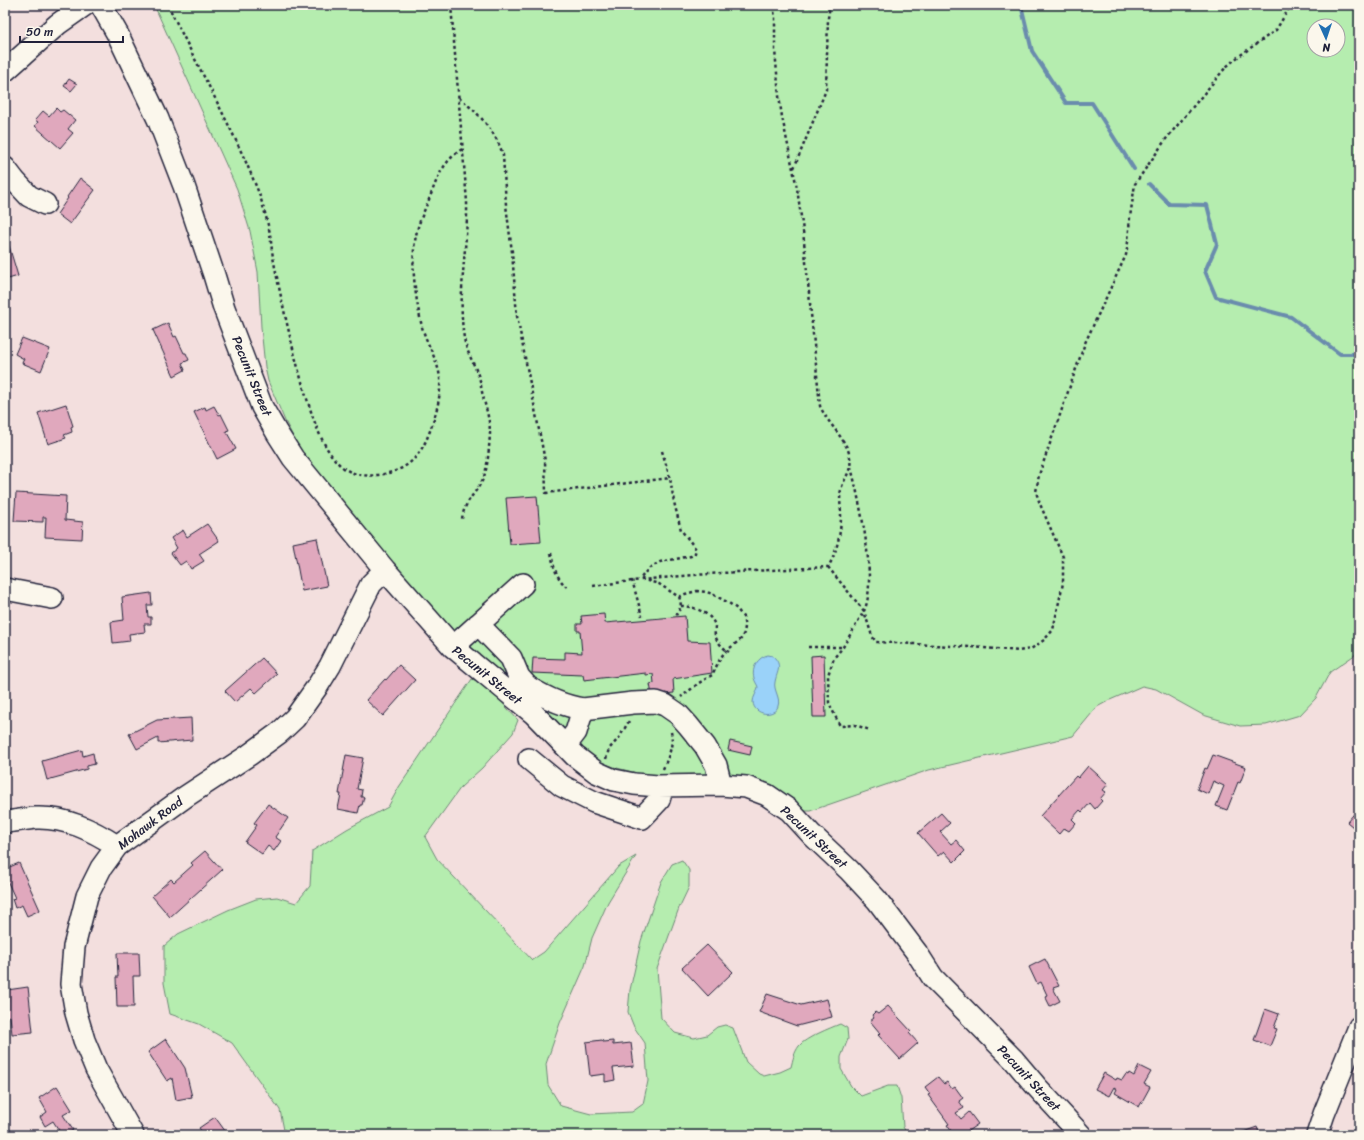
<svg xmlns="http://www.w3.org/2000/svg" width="1364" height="1140" font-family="Sriracha,sans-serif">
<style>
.green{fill:#b5edaf;stroke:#6c8875;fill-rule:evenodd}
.water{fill:#9ad2f9;stroke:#6a8cad}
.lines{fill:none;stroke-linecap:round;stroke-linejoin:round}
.stream{stroke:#6a8cad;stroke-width:4}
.building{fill:#e0a8bd;stroke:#22223b}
.minor-casing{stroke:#22223b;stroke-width:24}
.path{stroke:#22223b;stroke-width:2.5;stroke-dasharray:3 3;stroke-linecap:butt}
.minor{stroke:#fbf7ec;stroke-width:21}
.labels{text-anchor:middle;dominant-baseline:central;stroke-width:3;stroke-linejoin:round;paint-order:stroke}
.street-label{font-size:13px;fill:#22223b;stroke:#fbf7ec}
</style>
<rect width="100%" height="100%" fill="#f3dfde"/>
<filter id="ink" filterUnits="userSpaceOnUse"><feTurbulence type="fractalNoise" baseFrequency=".025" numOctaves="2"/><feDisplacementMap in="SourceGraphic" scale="8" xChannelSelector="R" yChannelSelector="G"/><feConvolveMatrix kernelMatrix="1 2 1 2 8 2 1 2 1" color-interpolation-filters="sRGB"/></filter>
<g filter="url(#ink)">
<path class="green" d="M154,5H1359V652L1330,672L1316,698L1300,715L1266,725L1240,726L1203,715L1156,689L1142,686L1110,700L1097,707L1073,736L929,770L810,811H803L683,777L644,775L617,768L597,761L448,629L300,450L285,421L268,381L265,367L261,327L258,272L250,231L237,189ZM1314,26H1338V50H1314Z
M472,679L485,684L518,720L513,733L482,768L461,787L425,837L437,859L532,960L544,952L619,866L636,856L608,902L592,938L585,966L560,1023L546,1064L548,1085L561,1106L591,1114L632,1112L643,1104L648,1081L645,1043L634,1027L628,1012L630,990L641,941L661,882L672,864L682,860L689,870V887L679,908L657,969L661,1018L675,1033L694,1038L707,1035L717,1027L725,1025L733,1028L746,1062L759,1074L764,1076L780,1072L791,1067C793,1059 794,1053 799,1046C805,1038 830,1028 840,1024L847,1028L848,1039L841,1057V1069L851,1086L861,1096L888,1086H897L901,1098L903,1127L908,1135H285L280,1110L232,1043L199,1024L170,1014L164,983V946L178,934L228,910L256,899L277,897L296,903L310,886L312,851L347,829L388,807L399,787Z"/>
<path class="water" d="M768,655L773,656C783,666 777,671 775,682C773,690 781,698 778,706C775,717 754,716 753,702C753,697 757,693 758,687C757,684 755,682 754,678C751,668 758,657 768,655Z"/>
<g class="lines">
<path class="stream" d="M1021,5L1032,51L1066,103H1092L1134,169
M1149,184L1169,204L1207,205L1217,244L1205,271L1216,297L1291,317L1340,354H1359"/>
</g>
<path class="building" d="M69,79L77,84L71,91L64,86Z
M56,108L60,112L63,110L75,120L68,129L73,133L60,148L35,126L38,122L35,120L43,111L49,116Z
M80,178L95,190L70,224L57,214L68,198L67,197Z
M5,242L7,247L9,246L18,276L5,280Z
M168,323L174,337L176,336L184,353H186L189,360L182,363L185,370L174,376L153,330Z
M22,338L50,349L41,371L22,363L24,359L15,354Z
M66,404L73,426L71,427L72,432L64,435L66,438L48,444L38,413Z
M214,406L219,415L221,414L229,430L226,431L236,449L217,459L194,412L205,407L206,410Z
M16,493L66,496L65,520L83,522L82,539L45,537L46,517H43V522L14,521Z
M537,496L541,542L510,544L506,498Z
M207,524L219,541L199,554L204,561L191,569L186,561L180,565L171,553L177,548L171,538L183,530L187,537Z
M317,538L327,586L302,591L293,543Z
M151,593L152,605H147L148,617H151V624H144L145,632L129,634L130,641L113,643L111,622L124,620L122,597Z
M604,614L605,623L685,616L687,641L710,642L712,673L673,679L674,693L652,695L650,684L654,683L653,674L646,675V673L584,680L583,675L532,673L533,658L565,659V652L582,653L580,631H577V624H582L581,616Z
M824,655L826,717H813L811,656Z
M262,658L277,674L256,693L251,688L235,702L225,691Z
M399,665L415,680L383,716L366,700L385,679L386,680Z
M191,718L192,740L158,743V738L137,749L129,734L157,720Z
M730,741L752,746L750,755L728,750Z
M82,750L83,756L93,753L95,764L87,766V769L47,780L42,761Z
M346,755L363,758L357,789L362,790L361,797H364L362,805H360L358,813L338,809L341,794H339Z
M1213,755L1246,767L1240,783L1238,782L1227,810L1216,806L1224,786L1213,781L1208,794L1197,789L1205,768L1207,769Z
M1088,766L1108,784L1103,790L1106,792L1100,799L1102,801L1095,809L1090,803L1082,812L1080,810L1072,819L1076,823L1069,831L1064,828L1059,834L1040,816L1076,776L1078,778Z
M268,804L288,818L275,837L281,841L274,851L268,846L262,854L245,842L257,825L254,823Z
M1359,808V832L1347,822Z
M941,813L950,823L940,832L951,844L956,840L965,851L954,862L944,851L938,856L918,833Z
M205,851L222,870L170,917L152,896L171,879L174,882L193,865L191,863Z
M19,863L40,910L27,916L22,905L15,908L12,899L15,898L5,876V869Z
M707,945L733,972L708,996L682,968Z
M117,953H139L140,976H133L134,1007H117L116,977H118Z
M1045,959L1059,986L1053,988L1060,1001L1050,1006L1045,996L1047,995L1041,982L1037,984L1029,967Z
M28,987L33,1032L12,1034L10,1016L5,1017V1003L8,1002L7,990Z
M767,994L801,1005L827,999L832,1017L797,1026L759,1012Z
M888,1006L911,1031L909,1033L918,1043L900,1059L878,1035L880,1033L870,1021L874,1018L872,1015L875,1012L878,1014Z
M1265,1009L1279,1014L1274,1028L1277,1029L1270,1046L1254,1040Z
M166,1039L185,1068L192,1097L176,1100L172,1078L167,1081L148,1052Z
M602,1040L603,1042L613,1041V1045L631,1043L634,1066L613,1068L615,1080L605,1082V1074L590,1076L586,1042Z
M1139,1066L1151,1072L1144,1084L1150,1087L1139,1107L1115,1093L1117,1089L1114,1087L1109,1096L1095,1089L1104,1073L1116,1080L1117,1078L1122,1080L1126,1074L1128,1075L1129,1073L1134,1076Z
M938,1077L944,1084L947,1082L952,1089L955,1087L963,1098L959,1101L964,1108L956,1113L961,1119L969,1112L978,1124L962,1135H954L947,1125L949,1124L928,1095L930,1094L925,1087Z
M57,1086L72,1110L63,1115L73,1130L65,1135H62L53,1121L45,1126L40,1117L47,1112L39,1098Z
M215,1117L228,1135H204L199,1128Z
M1257,1127L1260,1135H1235Z"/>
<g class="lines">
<g class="minor-casing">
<path id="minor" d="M101,5L118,35L158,119L184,186L214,275L224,308L262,407L277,433L293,458L385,570L453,647L534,714L575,756L596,772L614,780L634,784L658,786L721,785L746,787L767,795L789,810L812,835L849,870L877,900L917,953L933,978L1014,1060L1036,1086L1081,1135
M5,71L58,24L85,5
M5,168L15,181L29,196L45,204
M5,589L52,598
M478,624L511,658L519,677L528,687
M453,647L523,584
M518,696L528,687C546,698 563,706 583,709
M566,745L576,732L583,709L633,703L656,702L665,705L678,714L688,725L705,746L716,765L721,785
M529,759L562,786L594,802L642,818L659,800L663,786
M5,822C15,821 26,819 36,818C66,817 92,830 117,846
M133,1135L96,1069L84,1040L76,1013L71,984L74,947L87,896L101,868L117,846L185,797L249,755L279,733L295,718L317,687L330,666L371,584L385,570
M1317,1135L1324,1114L1359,1027"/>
</g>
<path class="path" d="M168,5C197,66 231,124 256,186C261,198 265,212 268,225C271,235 271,246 273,257C282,304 293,353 307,399C314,421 322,447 339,464C349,474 363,477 377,475C413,471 424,451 434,419C438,406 441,392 440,378C438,360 427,345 422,327C415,295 409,259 418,227C421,217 426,207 430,197C438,176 443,162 462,149
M451,5L467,202C468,247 457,293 464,338C466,351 474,363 478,375C481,381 481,389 483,396C486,409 490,420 490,434C489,447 488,468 483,479C476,494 464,501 462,519
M459,98C478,112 496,132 503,155L506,205L512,252L517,316L545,461L546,493L670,478
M794,168L826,90L828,18L830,5
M662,451L670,478L674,502L681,530L696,549L695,553L691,556L660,562L648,569L640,579L659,584L679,597C682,604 681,609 676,615
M851,467C859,499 878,582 864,611L872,636L876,642L971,647L1019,651L1031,649L1044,640L1053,630L1063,583V557L1040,504L1036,492L1039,475L1085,343L1126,255L1128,242L1130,217L1135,184L1166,139L1226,67L1239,56L1276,30L1291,5
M551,553C554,568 556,578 568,588
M828,567L864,611L843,647L834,658L828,675L829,703L840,726L855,725L870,730
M632,580L642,616
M593,586C671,575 749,571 828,567C837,553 841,532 841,515C841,507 839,498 841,490C845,474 855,470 848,450C841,434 827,422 820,406L803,231L797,188L782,117L779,96L775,50V17L773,5
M679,597L685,594L697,591L707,592L712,594L729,603L737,609L743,617L745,627L744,633L741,639L724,653L720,659L712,675L699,683L681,697
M681,606C692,606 709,612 714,623C716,626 714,631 715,635C716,641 724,649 729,652
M808,647H843
M606,759L609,749L619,738L629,721
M663,769C668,758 674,745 671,732"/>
<use href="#minor" class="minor"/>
</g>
</g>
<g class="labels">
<g class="street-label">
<text transform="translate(252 376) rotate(68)">Pecunit Street</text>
<text transform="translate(487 675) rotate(39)">Pecunit Street</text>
<text transform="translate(150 823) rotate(-37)">Mohawk Road</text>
<text transform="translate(814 837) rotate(43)">Pecunit Street</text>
<text transform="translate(1029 1078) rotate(47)">Pecunit Street</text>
</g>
</g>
<rect width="1364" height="1140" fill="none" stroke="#fbf7ec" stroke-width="20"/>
<rect x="10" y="10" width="1344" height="1120" fill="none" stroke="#22223b" stroke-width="1.5" filter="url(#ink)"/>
<g transform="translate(1326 38) rotate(177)"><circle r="19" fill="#fbf7ec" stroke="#a4a2a5"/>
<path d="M0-3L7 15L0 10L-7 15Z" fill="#1f6fb2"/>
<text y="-6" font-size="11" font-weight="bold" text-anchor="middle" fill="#22223b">N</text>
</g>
<path d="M20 36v6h103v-6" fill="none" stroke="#22223b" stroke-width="2"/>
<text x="26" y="36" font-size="12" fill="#22223b" stroke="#fbf7ec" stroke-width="3" paint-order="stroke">50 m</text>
</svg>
